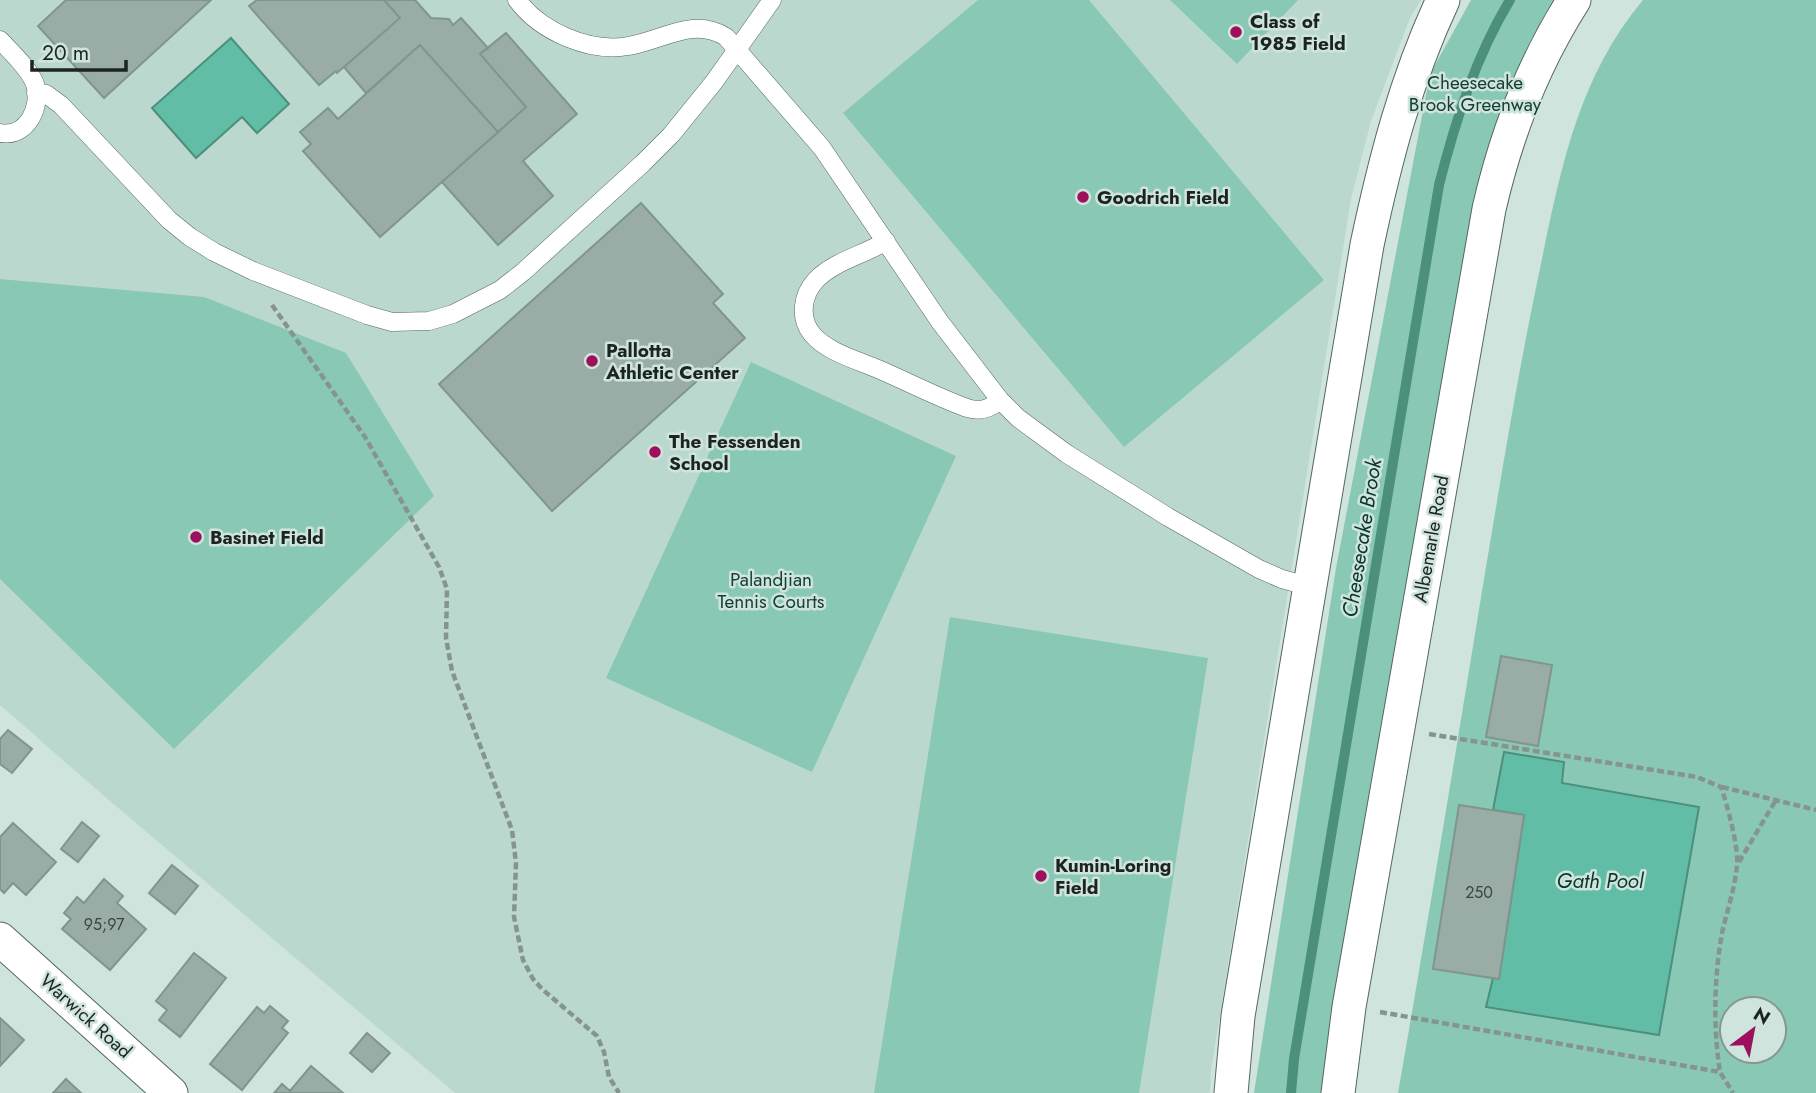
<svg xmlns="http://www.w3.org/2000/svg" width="1816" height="1093" font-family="Jost,sans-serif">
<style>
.built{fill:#bbd8cf}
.green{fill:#8ac8b6;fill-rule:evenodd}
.water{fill:#61bda5;stroke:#4c8f7d;stroke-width:2}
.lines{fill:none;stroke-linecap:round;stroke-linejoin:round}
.stream{stroke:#4c8f7d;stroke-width:10}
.building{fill:#99ada6;stroke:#81958f;stroke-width:2}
.service-casing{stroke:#546661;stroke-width:19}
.minor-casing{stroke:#546661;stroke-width:35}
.path{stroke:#85948f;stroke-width:4.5;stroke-dasharray:7 3.5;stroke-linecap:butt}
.service{stroke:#fff;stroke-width:18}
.minor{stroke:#fff;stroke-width:33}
.poi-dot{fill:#9d105e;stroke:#cfe4dd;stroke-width:2.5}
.labels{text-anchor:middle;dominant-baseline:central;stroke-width:5;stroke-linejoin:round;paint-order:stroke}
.number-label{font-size:16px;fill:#3b4642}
.poi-label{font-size:19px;font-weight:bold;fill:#1c2421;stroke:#cfe4dd;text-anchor:start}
.park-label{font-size:19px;fill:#164036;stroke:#cfe4dd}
.street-label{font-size:19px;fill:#1c2421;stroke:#cfe4dd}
.water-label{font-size:21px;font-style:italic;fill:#0a362c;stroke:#cfe4dd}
</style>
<rect width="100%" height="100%" fill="#cfe4dd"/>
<path class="built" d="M0,0H1421L1410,18L1371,121L1351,199L1211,1071L1210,1093H455L104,796L0,705Z"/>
<path class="green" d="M978,0H1089L1324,280L1124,447L843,113Z
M1170,0H1298L1237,64Z
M1471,0H1575L1500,164L1341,1093H1254L1336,568L1430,74Z
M1643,0H1816V1093H1398C1428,922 1456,750 1484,579C1501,478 1517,378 1538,278C1559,178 1575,81 1643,0ZM1732,1009H1774V1051H1732Z
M0,279L204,297L346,353L434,496L174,749L0,579Z
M751,362L956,456L812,772L606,678Z
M950,617L1208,658L1139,1093H874Z"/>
<path class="water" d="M231,38L289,104L257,133L242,117L196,158L152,108Z
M1504,752L1564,762L1562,783L1699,807L1659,1035L1486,1007L1493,978H1499L1524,815L1493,810Z"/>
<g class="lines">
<path class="stream" d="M1291,1093L1294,1059L1439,185C1455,122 1476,56 1510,0"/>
</g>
<path class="building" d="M66,0H211L104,98L38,26Z
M257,0H384L400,18L337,73L336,71L319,85L249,6Z
M384,0H415L431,18L449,19L453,25L461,18L488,48L480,54L526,107L498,132L420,45L366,93L344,67L400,18Z
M506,33L577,114L523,161L553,196L498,245L442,182L526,107L480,54Z
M420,45L498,132L380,237L303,151L311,144L300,132L328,108L338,119Z
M641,203L723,294L713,303L745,338L552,511L439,384Z
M1501,656L1552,665L1538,746L1486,737Z
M8,730L32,749L12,773L0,764V739Z
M1459,805L1524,815L1499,979L1433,969Z
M82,822L99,836L78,862L61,849Z
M13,823L56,862L26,895L13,883L4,893L0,889V837Z
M172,865L198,886L175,914L149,893Z
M104,879L123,896L117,903L146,929L110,970L62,929L71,919L64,913L77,897L84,903Z
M194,953L226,978L180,1037L159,1020L167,1010L156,1001Z
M270,1006L288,1021L282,1028L288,1033L242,1090L210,1064L257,1007L264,1013Z
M0,1018L24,1040L0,1066Z
M367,1033L390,1053L372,1072L350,1053Z
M311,1066L343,1093H274L282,1084L290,1091Z
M66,1079L81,1093H53Z"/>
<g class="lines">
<g class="service-casing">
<path id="service" d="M517,0C540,31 589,53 628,46C662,41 693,16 726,37L822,148L940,322L1000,400L1018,418L1067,454L1168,517L1259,569L1282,579L1311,587
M0,40C11,52 29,68 35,84C42,107 27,138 0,133
M36,93L46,94L61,105L169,220L190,237L214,252L253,271L367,315L392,322L429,321L453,314L500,290L523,272L643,163L671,135L714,82L772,0
M886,241C864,255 834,261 816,280C802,295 799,318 812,334C827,352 857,360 878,369C908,382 937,397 967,408C980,412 990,409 1000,400"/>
</g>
<g class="minor-casing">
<path id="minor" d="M0,939L171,1093
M1231,1093L1238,1016L1367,245C1385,160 1406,79 1443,0
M1338,1093L1349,1007L1489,209C1506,135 1533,64 1574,0"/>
</g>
<path class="path" d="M272,305L365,437L439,567L447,589L446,638L452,671L512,830L516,863L514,917L523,960L533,979L542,989L597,1036L604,1052L609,1077L619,1093
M1429,734L1697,777L1721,787C1727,804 1739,848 1737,865C1735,888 1727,911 1722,933C1714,978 1713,1028 1720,1072
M1722,787L1816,810
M1739,862L1776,800
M1380,1012L1720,1072L1733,1093"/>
<use href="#service" class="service"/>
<use href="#minor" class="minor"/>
</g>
<g class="poi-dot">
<circle cx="1236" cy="32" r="7"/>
<circle cx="1083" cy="197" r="7"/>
<circle cx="592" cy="361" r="7"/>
<circle cx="655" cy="452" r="7"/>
<circle cx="196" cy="537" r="7"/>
<circle cx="1041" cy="876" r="7"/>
</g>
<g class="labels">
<g class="number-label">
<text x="1479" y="892">250</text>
<text x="104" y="924">95;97</text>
</g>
<g class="poi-label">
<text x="1250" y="21">Class of<tspan x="1250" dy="22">1985 Field</tspan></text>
<text x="1097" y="197">Goodrich Field</text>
<text x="606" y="350">Pallotta<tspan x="606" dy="22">Athletic Center</tspan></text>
<text x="669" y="441">The Fessenden<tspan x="669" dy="22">School</tspan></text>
<text x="210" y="537">Basinet Field</text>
<text x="1055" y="865">Kumin-Loring<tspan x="1055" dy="22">Field</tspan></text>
</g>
<g class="park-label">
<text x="1475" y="82">Cheesecake<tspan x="1475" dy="22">Brook Greenway</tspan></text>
<text x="771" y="579">Palandjian<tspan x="771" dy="22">Tennis Courts</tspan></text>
</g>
<g class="street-label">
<text transform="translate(1431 539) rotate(-80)">Albemarle Road</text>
<text transform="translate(86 1016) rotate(42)">Warwick Road</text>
</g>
<g class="water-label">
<text transform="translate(1362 538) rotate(-81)">Cheesecake Brook</text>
<text x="1600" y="881">Gath Pool</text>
</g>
</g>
<g transform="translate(1753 1030) rotate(32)"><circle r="33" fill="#cfe4dd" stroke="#879792" stroke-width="2"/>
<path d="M0-5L12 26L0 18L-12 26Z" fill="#9d105e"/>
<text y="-10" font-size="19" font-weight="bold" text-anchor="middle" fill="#1c2421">N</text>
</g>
<path d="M32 60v10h94v-10" fill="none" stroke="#1c2421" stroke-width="3.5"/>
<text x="42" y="60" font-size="21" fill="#1c2421" stroke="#cfe4dd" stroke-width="5" paint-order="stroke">20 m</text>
</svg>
